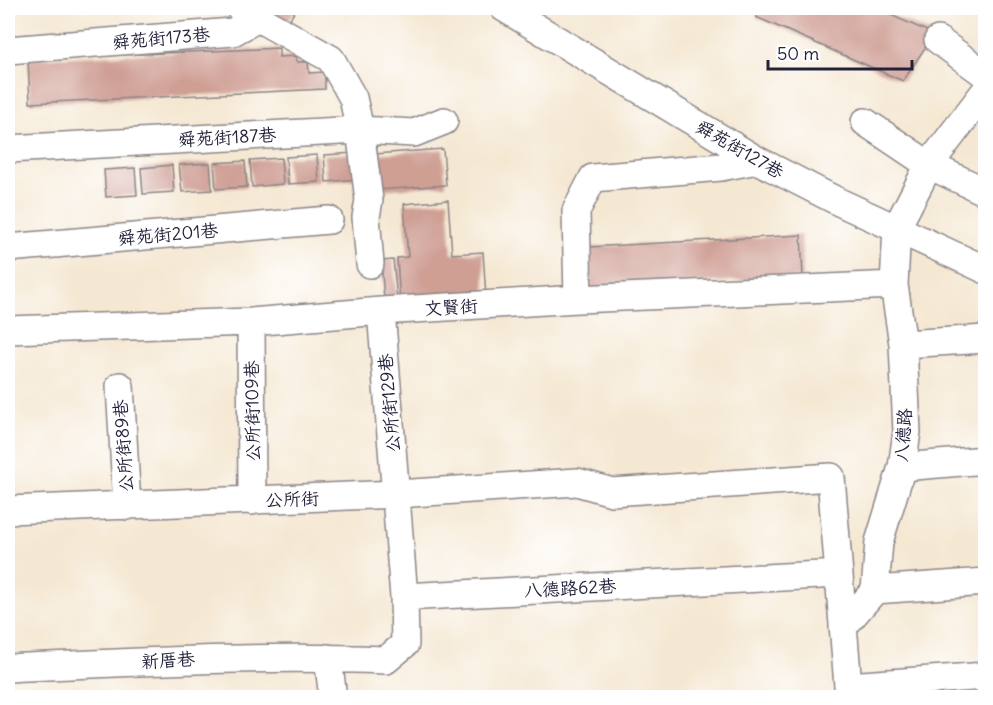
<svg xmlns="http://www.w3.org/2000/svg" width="993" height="705" font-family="Delius,'LXGW WenKai TC',sans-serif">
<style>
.building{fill:#cf9f94}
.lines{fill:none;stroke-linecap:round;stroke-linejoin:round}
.minor-casing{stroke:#8c8587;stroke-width:30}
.minor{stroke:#fff;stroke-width:27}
.labels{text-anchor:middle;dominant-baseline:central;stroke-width:5;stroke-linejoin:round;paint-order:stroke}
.street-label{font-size:18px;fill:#22223b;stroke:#fff}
</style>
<rect width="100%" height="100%" fill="#fff"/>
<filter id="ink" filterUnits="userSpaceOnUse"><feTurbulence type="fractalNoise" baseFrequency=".0167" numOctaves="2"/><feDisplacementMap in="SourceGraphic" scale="12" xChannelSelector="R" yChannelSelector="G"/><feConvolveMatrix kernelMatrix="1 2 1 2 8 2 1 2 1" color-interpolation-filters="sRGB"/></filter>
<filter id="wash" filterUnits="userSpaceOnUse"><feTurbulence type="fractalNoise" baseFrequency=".008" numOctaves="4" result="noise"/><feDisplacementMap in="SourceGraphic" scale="24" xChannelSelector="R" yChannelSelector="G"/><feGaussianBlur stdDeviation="1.35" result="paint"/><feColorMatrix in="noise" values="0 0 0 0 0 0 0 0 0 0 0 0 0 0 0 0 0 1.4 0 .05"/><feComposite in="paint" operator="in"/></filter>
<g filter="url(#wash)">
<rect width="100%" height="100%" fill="#f5e8d3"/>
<g id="blocks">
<path class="building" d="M257,8H297L286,25Z
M760,8H875L934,34L903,81L756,17Z
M279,48V57L296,56L297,62H308L309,73L325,72V89L30,103L28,59Z
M443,149L446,185L378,190L375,154Z
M355,153L357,179L326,182L324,155Z
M317,155L319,182L288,184L286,157Z
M281,158L283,184L252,187L250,160Z
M245,161L247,187L216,189L214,163Z
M210,163L212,190L182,192L179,165Z
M172,165L174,192L143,194L141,168Z
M135,168L137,195L106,197L104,170Z
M448,200L452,254L483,252L486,297L400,303L397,258L408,257L404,204Z
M801,235L803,277L591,289L589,247Z
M393,260L397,298L384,299L381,261Z"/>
</g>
</g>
<g filter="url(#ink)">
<use href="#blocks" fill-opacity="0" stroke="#8c8587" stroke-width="1.5"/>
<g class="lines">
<g class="minor-casing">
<path id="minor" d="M240,8L331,59L353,98L360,130L369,200L366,217L370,264
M504,8L757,160L839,202L986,270
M938,40L986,75
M8,50L233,32L258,18
M865,122L929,165L986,192
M8,149L360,130L414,133L444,121
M8,248L329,220
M578,299L576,211L593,178L721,167L757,160
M381,311L404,597L839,574
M251,322L252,501
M8,330L251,322L381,311L578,299L894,285
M903,344L986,339
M120,386L127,506
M902,467L986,460
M8,510L397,494L577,482L612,492L831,477L849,698
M875,590L986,582
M843,627L875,590L879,542L902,467L907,432L903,344L894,285L897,227L929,165L986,90
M328,658L333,698
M8,668C134,662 260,655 386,660L405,644L404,597
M848,686L986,676"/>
</g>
<use href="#minor" class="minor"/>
</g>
</g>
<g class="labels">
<g class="street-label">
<text transform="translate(161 38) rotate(-5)">舜苑街173巷</text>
<text transform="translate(227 137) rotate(-3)">舜苑街187巷</text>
<text transform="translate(740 149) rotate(30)">舜苑街127巷</text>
<text transform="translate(168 234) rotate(-5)">舜苑街201巷</text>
<text transform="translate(451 307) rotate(-3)">文賢街</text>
<text transform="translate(389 403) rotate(-95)">公所街129巷</text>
<text transform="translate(252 411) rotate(-91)">公所街109巷</text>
<text transform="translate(903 435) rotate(-86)">八德路</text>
<text transform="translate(123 446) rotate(-94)">公所街89巷</text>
<text transform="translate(292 499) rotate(-2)">公所街</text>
<text transform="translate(570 588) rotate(-3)">八德路62巷</text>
<text transform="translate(168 660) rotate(-3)">新厝巷</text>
</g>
</g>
<rect width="993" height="705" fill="none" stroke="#fff" stroke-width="30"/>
<path d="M768 60v9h144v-9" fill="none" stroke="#22223b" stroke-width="3"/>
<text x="777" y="60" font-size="18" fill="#22223b" stroke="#ffffff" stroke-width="4.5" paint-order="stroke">50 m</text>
</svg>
